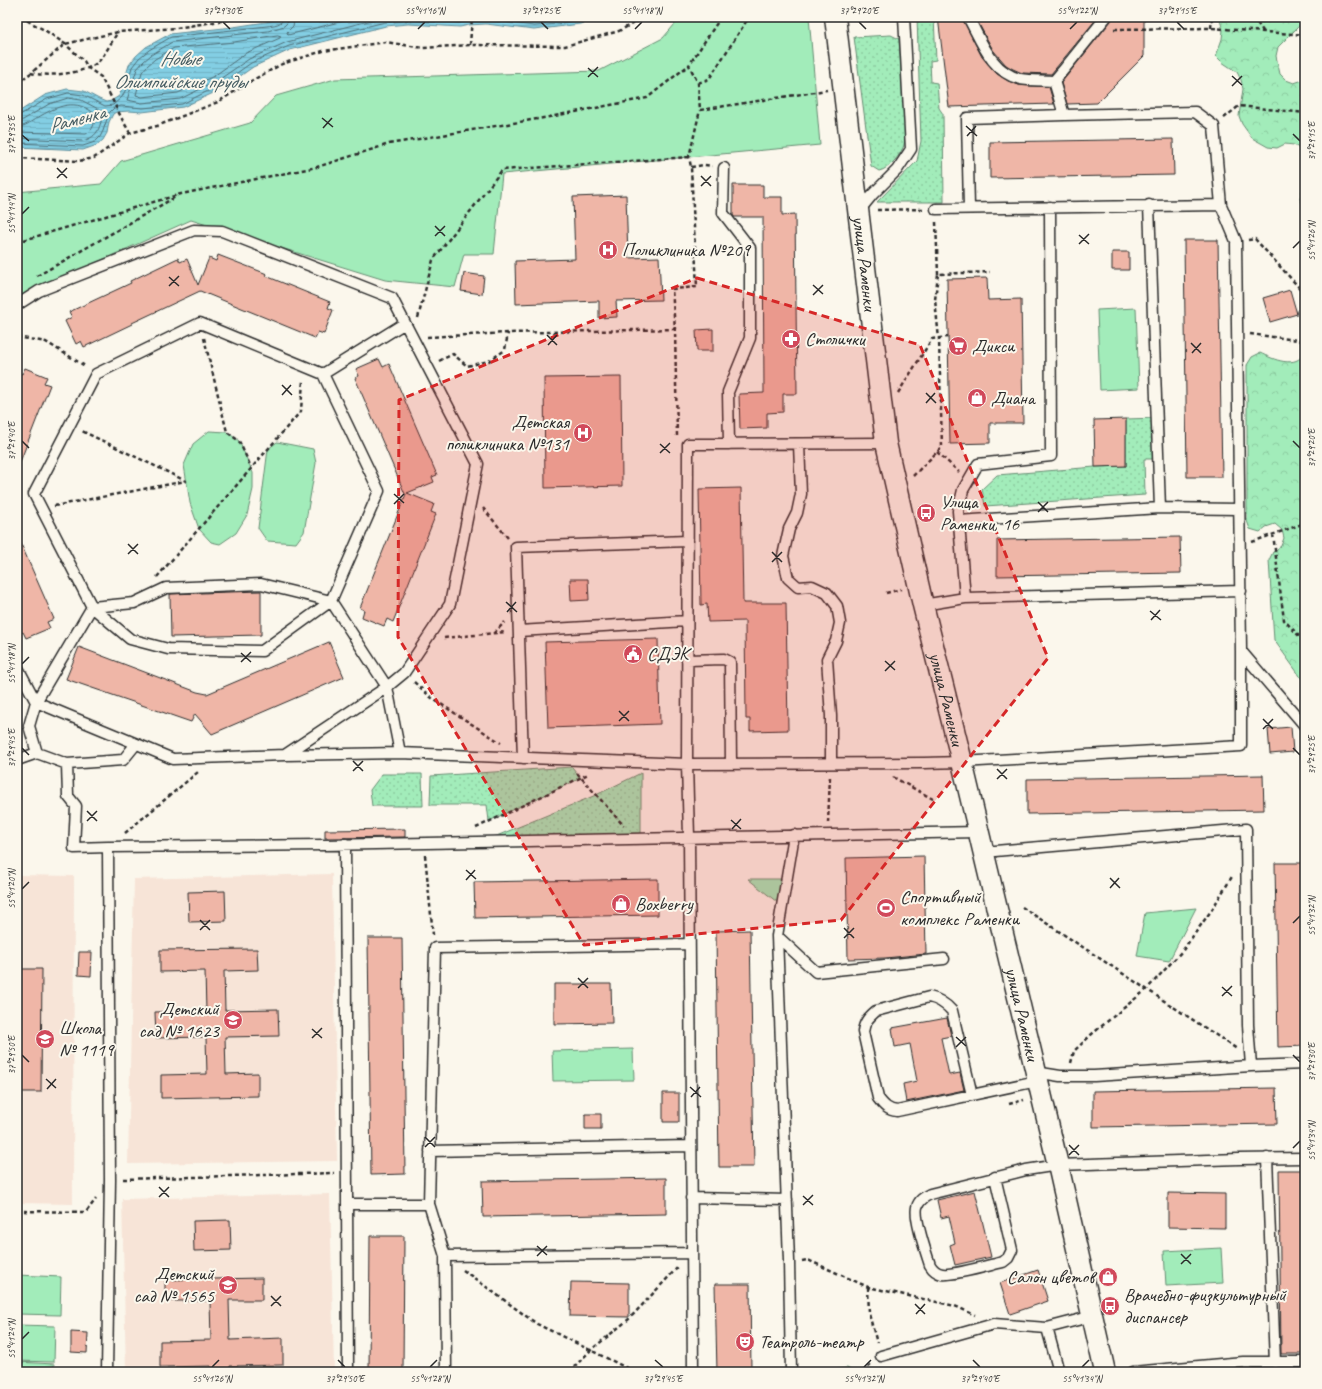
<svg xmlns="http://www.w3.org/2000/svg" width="1322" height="1389" font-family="Caveat,sans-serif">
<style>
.built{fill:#f7e4d7}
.grass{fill:url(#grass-dots);stroke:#668c72}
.forest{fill:url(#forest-crowns);stroke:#668c72}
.park{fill:#a2ecba;stroke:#668c72}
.water{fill:url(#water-rules);stroke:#608d99}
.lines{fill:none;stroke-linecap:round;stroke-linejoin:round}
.shore{stroke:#4e6c75;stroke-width:1}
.building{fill:#efb6a7;stroke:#2b2b2b}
.lane-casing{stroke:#2b2b2b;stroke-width:13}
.street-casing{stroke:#2b2b2b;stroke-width:23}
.path{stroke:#2b2b2b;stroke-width:2.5;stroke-dasharray:4 3;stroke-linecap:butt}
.lane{stroke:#fbf7ec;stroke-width:10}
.street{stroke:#fbf7ec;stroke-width:20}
.marked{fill:#d62828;fill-opacity:0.2;stroke:#d62828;stroke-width:3;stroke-dasharray:8 5;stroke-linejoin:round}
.ticks{fill:none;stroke:#2b2b2b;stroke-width:1.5}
.labels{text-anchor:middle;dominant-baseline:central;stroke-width:4;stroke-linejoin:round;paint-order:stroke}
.poi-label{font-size:19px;fill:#2b2b2b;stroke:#fbf7ec;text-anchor:start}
.street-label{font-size:19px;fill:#2b2b2b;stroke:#fbf7ec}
.water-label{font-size:20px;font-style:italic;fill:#455c62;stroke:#fbf7ec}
.neatline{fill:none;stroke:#2b2b2b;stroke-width:1.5}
.ticks-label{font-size:10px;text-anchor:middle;fill:#2b2b2b}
</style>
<defs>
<pattern id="grass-dots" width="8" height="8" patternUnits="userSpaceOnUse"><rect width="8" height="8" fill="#a2ecba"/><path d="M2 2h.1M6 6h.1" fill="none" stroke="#8ccba0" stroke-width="1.8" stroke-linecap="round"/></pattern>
<pattern id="forest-crowns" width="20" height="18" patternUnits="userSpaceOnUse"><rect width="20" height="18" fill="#a2ecba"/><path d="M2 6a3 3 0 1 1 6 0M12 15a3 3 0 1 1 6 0" fill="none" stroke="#8ccba0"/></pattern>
<pattern id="water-rules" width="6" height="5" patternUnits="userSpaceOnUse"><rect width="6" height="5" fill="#83cee3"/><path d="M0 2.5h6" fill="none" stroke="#71b1c3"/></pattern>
</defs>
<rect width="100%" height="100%" fill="#fbf7ec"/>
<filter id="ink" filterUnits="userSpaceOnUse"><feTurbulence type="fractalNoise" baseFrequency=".025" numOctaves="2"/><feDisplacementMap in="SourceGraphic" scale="8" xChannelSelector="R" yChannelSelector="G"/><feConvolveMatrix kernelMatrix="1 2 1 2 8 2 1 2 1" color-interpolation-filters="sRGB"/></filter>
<g filter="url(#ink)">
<path class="built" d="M332,874L337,1161L128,1164L134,879Z
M17,875L74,876L73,1204L17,1203Z
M330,1194L334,1372H126L122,1199Z"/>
<path class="grass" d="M917,17H934L936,60L930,61L931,82L937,83L939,108L943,114L944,202H877L917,161L921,141Z
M891,35L899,39L905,131C905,136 905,141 904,145C901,155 889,169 879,171L871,166L854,37Z
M1157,418L1158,459H1144L1145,495L985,506L982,489L997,475L1095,467L1126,466V419Z
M572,767L581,778L489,821L487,805H430L431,776Z
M641,773V838L482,842L596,795Z
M382,774H422L423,806H372L370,790Z"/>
<path class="forest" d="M1219,17H1305V20L1278,47L1276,56L1280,74L1286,80L1294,83L1303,80L1305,78V152L1294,145L1285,144L1277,148L1268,147L1252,138L1242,124L1239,116L1243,89L1241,80L1237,72L1222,62L1216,56L1222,39L1223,30Z
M1305,180V208L1300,199Z
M1305,352V683L1274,640L1269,560L1273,552L1281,546L1284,538L1282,530L1275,524L1266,527L1260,532L1250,529L1247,521V365L1252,357L1260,353C1273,359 1296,370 1305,352Z
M847,1368L854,1372H817Z"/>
<path class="park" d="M681,17H809L820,145L502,174L494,254H464L455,287L385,280L191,220L17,298V192L101,184L121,161L250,123L276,96L335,79L599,71L663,38Z
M1136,308L1139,388L1100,390L1097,310Z
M209,431L227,432L239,441L253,473V489L247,515L236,533L220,544L211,542L199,529L190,503L184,465L193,444Z
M277,442L313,449L316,463L304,532L296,543L267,541L258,528L268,449Z
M748,879H786L782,906Z
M1196,908L1169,961L1137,956L1145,913Z
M633,1049L634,1080L553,1081L552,1051Z
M1221,1248L1223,1283L1166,1286L1164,1251Z
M17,1275L61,1277L60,1315L17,1314Z
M17,1325L55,1326L54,1362L17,1361Z
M17,1362L54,1364V1372H17Z"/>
<path class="water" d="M287,17H601L580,24L534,30L486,24L469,25L460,27L408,24L386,26L290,50L253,67L222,89L183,107L142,112L129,111L116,112L113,114L109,122L107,133L103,140L97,145L83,150L17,147V113L45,95L67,89L84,91L99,99L106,102L111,101L119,96L122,88L129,65L136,56L146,47L170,34L233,27L266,22Z"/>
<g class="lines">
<path class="shore" d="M289,17L288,22L284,26L268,31L172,42L151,55L143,62L137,69L127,100L142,103L180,99L217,81L249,59L287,42L384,17
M295,17L293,26L287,32L288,35L359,17
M502,17L534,21L567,17
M278,35L281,36L280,38L246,53L214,76L178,93L142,97L136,95L142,72L147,66L155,59L174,48L234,42Z
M17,116L20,115L47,99L68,93L83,95L105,106L113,105L122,97L126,89L132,67L139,58L149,50L171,37L267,26C273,25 283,25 284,17
M17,121L23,120L49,104L68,98L81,100L104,112C99,126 100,137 82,141L17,138
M17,127C25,127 30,122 37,118C57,106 76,97 96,115C94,123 94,130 86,134L17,132
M17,143L83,146L95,142L100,137L103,131L109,113L114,108L121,106L143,108L182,104L220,85L251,63L289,46L385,22L408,20L459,23L469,21L487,20L534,26L557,24L588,17"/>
</g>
<path class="building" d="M938,17H962L982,57L997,74L1008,81L1019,85L1049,87L1054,104L949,107Z
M975,17H1098L1051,74L1022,73L1013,69L1006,65L993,50Z
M1112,17H1144V56L1097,103L1067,104L1061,83L1111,21Z
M1173,139L1174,175L990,178V142Z
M733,185H763V197H782V215L795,214L797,394H783V412L767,413V428L740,429L739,394L764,393L763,217H734L733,215Z
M626,195L628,258L659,257L661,300L616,301L617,317L599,318V301L516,304L515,261L575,259L573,197Z
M1184,240H1218L1222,477H1187Z
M1112,252H1129V270H1112Z
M218,255L267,274L266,276L330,302L328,308L333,310L324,334L318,332L315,338L200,291L132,323V324L84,347L81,341L76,344L65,321L72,317L69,312L131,283L130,281L178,258L180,262L187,259L198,285L209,258L216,261Z
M464,273L484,276L482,294L461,291Z
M987,278L988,300L1021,299L1023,423H990V443L950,444L947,279Z
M1290,290L1297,314L1270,322L1263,298Z
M713,329V351H697L696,330Z
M379,359L383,367L389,364L437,475L432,477L434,482L407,493L434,504L431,512L436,514L393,622L387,619L384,626L362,617L364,610L360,608L406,494H405L355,378L359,376L356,369Z
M25,368L47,377L44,383L50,385L18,467L17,372L22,374Z
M621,377L622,486L545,488L544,378Z
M1126,419V466L1095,467L1094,420Z
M741,488L743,603H786L788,730L750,731V719H746L745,621L708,622L707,604L701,605L699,489Z
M17,535L54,619L47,622L50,628L26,638L23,632L17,635Z
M1180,537L1181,573L997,576V540Z
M570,579H588L589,600L571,601Z
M261,591V635L171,637L170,594Z
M658,639L660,724L548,728L545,642Z
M329,642L344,677L212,734L195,714L191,722L66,679L79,647L197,692L207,694Z
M1291,727L1293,752L1270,754L1268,729Z
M1263,775L1264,810L1027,814V779Z
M405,829V837L325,838V830Z
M924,856L926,954L885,958L848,959L846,858Z
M1275,863H1305V1046L1278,1047Z
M658,879V915L475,918L474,882Z
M225,891L226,921L189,922L188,892Z
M750,930L754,1167H719L716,931Z
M368,938H402L405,1174L371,1175Z
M257,949L258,970L224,971L225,1010L278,1009L279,1036L225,1037L226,1074L258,1073V1096L161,1098V1075L207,1074L206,1037L156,1038L155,1012L206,1011L205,971L160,972V950Z
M79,952H92L91,976L78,975Z
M17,969H42L41,1092H17Z
M554,984H611L612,1023L554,1024Z
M947,1018L951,1036L941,1038L949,1075L960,1073L964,1090L906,1102L903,1084L917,1081L910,1044L895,1047L892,1028Z
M1276,1088L1277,1124L1093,1127V1091Z
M663,1093H679V1122H663Z
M585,1114H601V1129H585Z
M1279,1170H1305V1354H1281Z
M666,1178V1214L483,1217L482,1181Z
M975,1191L991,1257L955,1265L950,1245L955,1243L949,1216L941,1218L937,1200Z
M1168,1193L1225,1194V1228L1168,1227Z
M230,1220L231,1250L194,1251L193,1221Z
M370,1236H404L403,1372H369Z
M1038,1270L1048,1301L1010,1314L1000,1283Z
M262,1278V1300H229L230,1340L283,1338V1365L230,1366V1372H211V1366L160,1367V1341L211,1340L210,1301H165V1280Z
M571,1282L629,1283V1317L570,1316Z
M715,1284H750L751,1372H717Z
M71,1332L88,1333L87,1353L71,1352Z"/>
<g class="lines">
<g class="lane-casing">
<path id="lane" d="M968,17C981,40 991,72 1020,79C1031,81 1043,80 1054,81L1065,68L1106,17
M1054,81L1064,115L1195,112L1214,126L1221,205
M724,168L723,213L750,248V338L728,392L729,444
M969,208L967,118L1064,115
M936,209L1221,205L1236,241L1241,651L1305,726
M858,212L872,195L897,170L911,149L904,17
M17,305L39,291L194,230L222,231L392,298L478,464L450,604L404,673L387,687L285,755
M323,374L379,491L331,601L387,687L400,753
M799,444L801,494L797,513L789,529L783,556L788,578L798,587L812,586L827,593L837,606L840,623L836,641L827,659L831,716V763
M1160,508L1239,509
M958,521L1160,508L1149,205
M261,584L331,601L262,651L168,649L130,639L92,607L134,603L166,588Z
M965,598L958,511L963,490L978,464L1051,456L1050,207
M923,605L965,598L1241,591
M519,631L687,621
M687,660L724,659L730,662L731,764
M17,666L36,702L173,759L285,755L400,753L687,764L924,763L962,762L1241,746V651
M523,758L516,547L688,541
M17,760L37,753
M67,764L123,760L136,744
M345,844L348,1372
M108,847L74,848L76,806L68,796L67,764L37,753L29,726L36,702L92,607L34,494L96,374L200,323L323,374L405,323
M984,852L1246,829L1248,1025L1251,1066L1094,1076H1060L1035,1072
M777,936L816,972L944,959
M1251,1066L1305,1064
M972,1095L952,1011C945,1003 939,999 929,997L876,1011C869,1017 864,1022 863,1032L878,1098C884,1106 888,1110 897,1111L1037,1081
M430,1151L690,1146
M1267,1158L1275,1363
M995,1177L1012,1250L1008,1258L1003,1262C990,1265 953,1276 942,1274C937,1273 933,1270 930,1265C926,1252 914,1219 917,1207C919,1200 924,1197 930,1194L1026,1170L1058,1165L1239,1159L1305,1158
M691,1198L787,1200
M347,1204H429
M445,1256L691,1253
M1047,1328L1059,1372
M881,1356L994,1324L1047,1328L1093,1316
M107,1372L110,1180L108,847L325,845L978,832
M446,1372L445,1256L429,1204L435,948L689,944
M693,1372L689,837L687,764L688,444L886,443
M791,1372L789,1261L777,936L794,835
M1133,1372L1243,1362H1305"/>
</g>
<g class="street-casing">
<g id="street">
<path id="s1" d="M835,17L886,443L923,605L962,762L1058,1165L1105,1372"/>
</g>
</g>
<path class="path" d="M21,17L46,31L65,44L84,61L88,68L101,77L123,121L130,133
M721,17L689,65L698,83L700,110L827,90
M1253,17L1263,31
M1211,28L1212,17
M1114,29L1211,28L1305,35
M470,45L472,17
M31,73C47,77 87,74 99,61C106,53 112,41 118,32
M17,83L31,73L65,44L118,32L176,28L245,17
M698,83L709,79L749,17
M1224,118L1239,106L1305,113
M17,158L79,161L94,158L130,133L157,126L218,102L251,81L282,64L323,51L386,42L423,48L470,45L565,46L619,31L645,17
M691,167L704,165L712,166
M877,210L924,209
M936,222L938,274
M1248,240L1255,239L1305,294
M17,242L181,194L317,167L389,144L549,117L647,98L689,65
M37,276L177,196
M418,318L433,260L502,170L689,157
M1250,334L1305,341
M17,337L46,342L85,366
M427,337L508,333L675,329
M204,338L227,432L239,441L251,467
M439,361L453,354L467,366L489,361L505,350L508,333
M898,393L932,339L948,337
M677,436L675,329L672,289L697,287L691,167L689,157L700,110
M937,452L959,472
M913,476L942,447L939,339L935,300L938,274L990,272
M54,506L186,481L82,431
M483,508L508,538
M1273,534L1284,620L1299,636L1305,639
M1252,542L1305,523
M157,577L301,411L303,380
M886,593L901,589
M494,633L505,622
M444,638L506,632
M414,682L433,699L501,743
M577,773L624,826
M893,777L933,799
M828,823L830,776
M476,828L588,774
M125,833L198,772
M425,855L433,935
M1022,907L1237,1049
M1071,1063L1074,1051L1092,1034L1147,989L1183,950L1211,911L1233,875
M1009,1104L1024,1100
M123,1179L334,1173
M17,1211L86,1212L96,1199
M802,1261L808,1260L868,1287L955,1306L975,1315
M463,1270L537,1324L635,1372
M868,1287L869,1314L877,1343
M569,1372L591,1350L629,1319L679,1266
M862,1372L871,1365"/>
<use href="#lane" class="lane"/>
<use href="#street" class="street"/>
</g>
</g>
<path class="marked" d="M697,278L920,345L1048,658L841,920L584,945L398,637L399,400Z"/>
<path class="ticks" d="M223,22L230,29M541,22L548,29M859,22L866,29M1177,22L1184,29M418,29L425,22M635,29L642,22M1070,29L1077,22M588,68L598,77M1232,76L1242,85M588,77L598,67M1232,86L1242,76M322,118L333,127M966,126L977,136M323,128L332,118M1293,134L1300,141M22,135L29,141M967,136L976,126M57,168L67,178M701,176L711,186M57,178L67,168M701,186L711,176M22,214L29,207M435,226L445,236M1079,235L1089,244M435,236L445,226M1079,244L1089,234M1293,248L1300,241M169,277L179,286M813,285L823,294M169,286L179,276M813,295L823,285M547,335L557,345M1191,343L1201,353M548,345L557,335M1192,353L1201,343M282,385L292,395M926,393L936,403M282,395L291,385M926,403L935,393M22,441L29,448M1293,441L1300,448M660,444L670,453M660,453L670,443M394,494L404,503M1038,502L1048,512M394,504L404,494M1038,512L1048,502M128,544L138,554M772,552L782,562M128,554L138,544M772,562L782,552M506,602L517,612M1150,611L1161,620M507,612L516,602M1151,620L1160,610M241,653L251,662M885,661L895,670M241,662L251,652M22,664L29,657M885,671L895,661M619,711L629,721M1263,719L1273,729M619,721L629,711M1263,729L1273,719M22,748L29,755M1293,748L1300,755M353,761L363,771M997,769L1007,779M353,771L363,761M997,779L1007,769M87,811L97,821M731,820L741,829M87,821L97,811M732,829L741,819M466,870L476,879M1110,878L1120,888M466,880L475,870M1110,888L1119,878M22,889L29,882M200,920L210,930M1293,923L1300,916M844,928L854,938M200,930L210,920M844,938L854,928M578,978L588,988M1222,987L1232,996M578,988L588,978M1222,996L1232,986M312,1029L322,1038M956,1037L966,1046M312,1038L322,1028M956,1047L966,1037M22,1055L29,1062M1293,1055L1300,1062M46,1079L56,1088M690,1087L701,1097M47,1089L56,1079M691,1097L700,1087M425,1137L435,1147M1069,1145L1079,1155M425,1147L435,1137M1293,1148L1300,1141M1069,1155L1079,1145M159,1187L169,1197M803,1196L813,1205M159,1197L169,1187M803,1205L813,1195M537,1246L547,1255M1181,1254L1191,1264M537,1256L547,1246M1181,1264L1191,1254M271,1296L281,1306M915,1304L925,1314M271,1306L281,1296M916,1314L925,1304M22,1339L29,1332M338,1360L345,1367M655,1360L663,1367M973,1360L980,1367M212,1367L219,1360M430,1367L437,1360M864,1367L871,1360M1082,1367L1089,1360"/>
<defs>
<g id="hospital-disc" transform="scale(1)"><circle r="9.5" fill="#d1495b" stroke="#fbf7ec"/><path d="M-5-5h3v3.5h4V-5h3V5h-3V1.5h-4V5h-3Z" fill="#fff"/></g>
<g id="pharmacy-disc" transform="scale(1)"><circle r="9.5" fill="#d1495b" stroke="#fbf7ec"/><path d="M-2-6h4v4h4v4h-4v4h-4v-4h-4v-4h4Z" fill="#fff"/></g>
<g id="supermarket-disc" transform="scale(1)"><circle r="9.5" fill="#d1495b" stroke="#fbf7ec"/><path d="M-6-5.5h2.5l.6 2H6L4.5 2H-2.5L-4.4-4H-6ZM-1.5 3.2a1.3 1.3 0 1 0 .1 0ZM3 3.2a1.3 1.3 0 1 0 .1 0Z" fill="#fff"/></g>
<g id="shop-disc" transform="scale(1)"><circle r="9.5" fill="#d1495b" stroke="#fbf7ec"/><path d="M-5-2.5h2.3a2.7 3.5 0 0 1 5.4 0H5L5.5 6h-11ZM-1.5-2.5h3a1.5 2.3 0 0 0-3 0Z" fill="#fff"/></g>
<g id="bus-disc" transform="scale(1)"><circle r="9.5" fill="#d1495b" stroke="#fbf7ec"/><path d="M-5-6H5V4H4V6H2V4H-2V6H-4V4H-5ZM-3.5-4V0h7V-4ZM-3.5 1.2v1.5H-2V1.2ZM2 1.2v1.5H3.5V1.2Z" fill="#fff"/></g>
<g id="civic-disc" transform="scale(1)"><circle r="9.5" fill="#d1495b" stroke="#fbf7ec"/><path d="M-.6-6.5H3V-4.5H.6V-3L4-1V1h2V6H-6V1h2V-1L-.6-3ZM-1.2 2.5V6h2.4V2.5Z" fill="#fff"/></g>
<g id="stadium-disc" transform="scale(1)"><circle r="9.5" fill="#d1495b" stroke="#fbf7ec"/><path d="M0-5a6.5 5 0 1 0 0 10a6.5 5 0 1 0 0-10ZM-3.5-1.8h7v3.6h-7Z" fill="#fff"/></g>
<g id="school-disc" transform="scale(1)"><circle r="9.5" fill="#d1495b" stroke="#fbf7ec"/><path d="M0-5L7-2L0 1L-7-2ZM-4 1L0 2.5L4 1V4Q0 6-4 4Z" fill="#fff"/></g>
<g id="theatre-disc" transform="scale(1)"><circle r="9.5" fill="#d1495b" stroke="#fbf7ec"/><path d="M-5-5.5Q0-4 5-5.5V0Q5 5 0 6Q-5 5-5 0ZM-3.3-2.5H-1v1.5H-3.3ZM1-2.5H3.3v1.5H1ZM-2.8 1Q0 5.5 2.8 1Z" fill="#fff"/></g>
</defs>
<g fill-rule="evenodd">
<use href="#hospital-disc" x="608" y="250"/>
<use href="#pharmacy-disc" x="791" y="339"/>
<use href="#supermarket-disc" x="958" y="346"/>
<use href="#shop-disc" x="977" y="398"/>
<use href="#hospital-disc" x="583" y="433"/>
<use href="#bus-disc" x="926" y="513"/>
<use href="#civic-disc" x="633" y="654"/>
<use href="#shop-disc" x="621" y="904"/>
<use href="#stadium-disc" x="886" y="908"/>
<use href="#school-disc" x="233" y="1020"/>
<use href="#school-disc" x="45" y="1039"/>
<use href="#shop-disc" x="1108" y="1277"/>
<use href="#school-disc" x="228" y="1285"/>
<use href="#bus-disc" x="1110" y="1306"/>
<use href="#theatre-disc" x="745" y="1342"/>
</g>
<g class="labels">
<g class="poi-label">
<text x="622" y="250">Поликлиника №209</text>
<text x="805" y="339">Столички</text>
<text x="972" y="346">Дикси</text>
<text x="991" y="398">Диана</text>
<text x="569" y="422" text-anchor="end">Детская<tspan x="569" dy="22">поликлиника №131</tspan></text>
<text x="940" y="502">Улица<tspan x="940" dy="22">Раменки, 16</tspan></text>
<text x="647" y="654">СДЭК</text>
<text x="900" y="897">Спортивный<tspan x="900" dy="22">комплекс Раменки</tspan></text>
<text x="635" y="904">Boxberry</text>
<text x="219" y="1009" text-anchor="end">Детский<tspan x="219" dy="22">сад № 1623</tspan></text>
<text x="59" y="1028">Школа<tspan x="59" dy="22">№ 1119</tspan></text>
<text x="214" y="1274" text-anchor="end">Детский<tspan x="214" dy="22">сад № 1565</tspan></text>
<text x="1094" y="1277" text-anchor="end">Салон цветов</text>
<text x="1124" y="1295">Врачебно-физкультурный<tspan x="1124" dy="22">диспансер</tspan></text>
<text x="759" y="1342">Театроль-театр</text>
</g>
<g class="street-label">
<text stroke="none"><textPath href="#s1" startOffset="248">улица Раменки</textPath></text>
<text stroke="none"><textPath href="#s1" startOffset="692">улица Раменки</textPath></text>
<text stroke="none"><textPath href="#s1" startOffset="1016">улица Раменки</textPath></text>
</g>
<g class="water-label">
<text x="180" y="58">Новые<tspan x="180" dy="23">Олимпийские пруды</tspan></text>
<text transform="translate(77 119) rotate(-15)">Раменка</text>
</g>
</g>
<rect width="1322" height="1389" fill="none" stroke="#fbf7ec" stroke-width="44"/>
<rect x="22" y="22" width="1278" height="1345" class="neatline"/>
<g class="ticks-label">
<text x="223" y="14">37°29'30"E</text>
<text x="425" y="14">55°41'16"N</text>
<text x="541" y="14">37°29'25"E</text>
<text x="642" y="14">55°41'18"N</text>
<text x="859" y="14">37°29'20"E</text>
<text x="1077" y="14">55°41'22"N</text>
<text x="1177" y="14">37°29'15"E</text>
<text transform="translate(11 135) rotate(-90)" y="4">37°29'35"E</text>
<text transform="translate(1311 141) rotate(-90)" y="4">37°29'15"E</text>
<text transform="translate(11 214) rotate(-90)" y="4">55°41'14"N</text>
<text transform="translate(1311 241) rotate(-90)" y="4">55°41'26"N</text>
<text transform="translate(11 441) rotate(-90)" y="4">37°29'40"E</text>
<text transform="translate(1311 448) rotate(-90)" y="4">37°29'20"E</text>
<text transform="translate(11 664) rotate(-90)" y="4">55°41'18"N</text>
<text transform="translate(11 748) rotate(-90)" y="4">37°29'45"E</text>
<text transform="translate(1311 755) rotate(-90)" y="4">37°29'25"E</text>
<text transform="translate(11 889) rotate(-90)" y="4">55°41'20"N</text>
<text transform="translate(1311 916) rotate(-90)" y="4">55°41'32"N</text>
<text transform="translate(11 1055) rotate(-90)" y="4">37°29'50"E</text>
<text transform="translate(1311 1062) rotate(-90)" y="4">37°29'30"E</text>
<text transform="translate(1311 1141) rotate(-90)" y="4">55°41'34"N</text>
<text transform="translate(11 1339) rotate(-90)" y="4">55°41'24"N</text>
<text x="212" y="1382">55°41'26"N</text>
<text x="345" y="1382">37°29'50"E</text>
<text x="430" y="1382">55°41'28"N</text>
<text x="663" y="1382">37°29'45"E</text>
<text x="864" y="1382">55°41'32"N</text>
<text x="980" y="1382">37°29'40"E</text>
<text x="1082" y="1382">55°41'34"N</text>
</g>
</svg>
